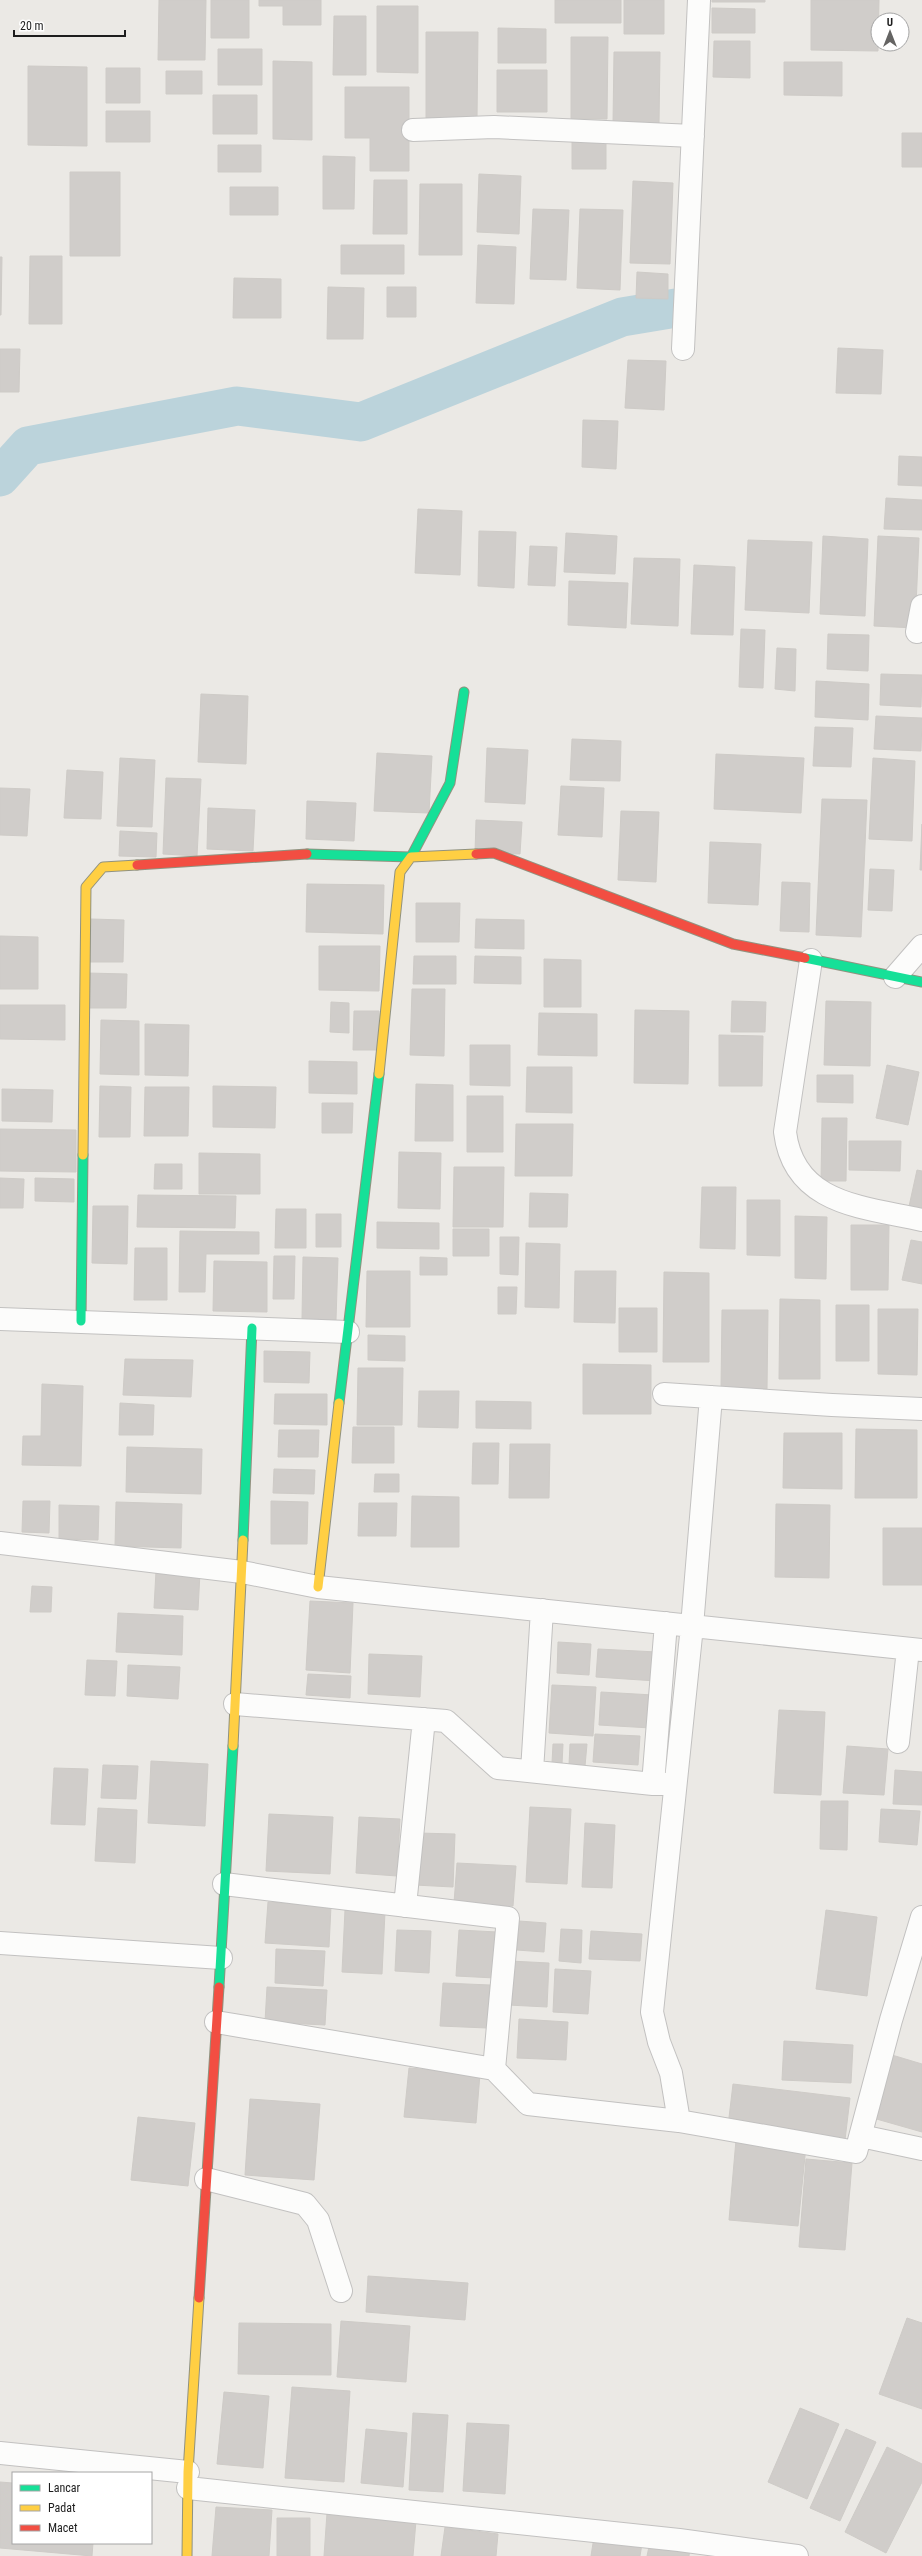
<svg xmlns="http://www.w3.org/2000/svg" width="922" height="2556" font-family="'Roboto Condensed',sans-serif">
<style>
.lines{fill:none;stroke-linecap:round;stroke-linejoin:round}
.canal{stroke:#bbd3db;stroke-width:39}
.building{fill:#d0cdca;stroke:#cecbc7}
.street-casing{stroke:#c2c1c0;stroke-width:24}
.fast-casing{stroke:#91927f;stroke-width:11}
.slow-casing{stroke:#91927f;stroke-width:11}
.jam-casing{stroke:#91927f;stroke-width:11}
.street{stroke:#fcfcfb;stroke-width:22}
.fast{stroke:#16e098;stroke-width:9}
.slow{stroke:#ffcf43;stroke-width:9}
.jam{stroke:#f24e42;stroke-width:9}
</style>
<rect width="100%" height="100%" fill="#ebe9e5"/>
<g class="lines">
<path class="canal" d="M0,477L28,446L237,406L361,422L622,317L676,308"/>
</g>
<path class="building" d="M159,0H206L205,60H158Z
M211,0H249V38H211Z
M259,0H321V25H283V6H259Z
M555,0H621V23H555Z
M624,0H664V34H624Z
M712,0H765V2H712Z
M811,0H879L878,51L811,50Z
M377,6H418V73L377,72Z
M712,8L755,9V33H712Z
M334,16H366V75H333Z
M498,28L546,29V63H498Z
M426,32H478L477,118H426Z
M571,37H608L607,119H571Z
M714,41H750V78L713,77Z
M218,49H262V85H218Z
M614,52H660L659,124H613Z
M273,61L312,62V140L273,139Z
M784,62H842V96L784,95Z
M28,66L87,67V146L28,145Z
M106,68H140V103H106Z
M497,70H547V112H497Z
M166,71H202V94H166Z
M345,87H409V171H370V138H345Z
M213,95H257V134H213Z
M106,111H150V142H106Z
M902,133H922V167H902Z
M572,141L606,142V169H572Z
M218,145H261V172H218Z
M323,156L355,157L354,209H323Z
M70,172H120V256H70Z
M479,174L521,176L519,234L477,232Z
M374,180H407V234H373Z
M633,181L673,183L670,264L630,263Z
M420,184H462V255H419Z
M230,187H278V215H230Z
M533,209L569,210L566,280L530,279Z
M580,209L623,210L620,290L577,288Z
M341,245H404V274H341Z
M478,245L516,247L514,304L476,303Z
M30,256H62V324H29Z
M0,257H2L1,315H0Z
M637,272L668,274V299L636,298Z
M234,278L281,279V318H233Z
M328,287L364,288L363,339H327Z
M387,287H416V317H387Z
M838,348L883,350L881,394L836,393Z
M0,349H20L19,392H0Z
M628,360L666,361L664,410L625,408Z
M583,420L618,421L616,469L582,467Z
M899,456L922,457V486L898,485Z
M886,498L922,500V530L884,529Z
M418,509L462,511L460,575L415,573Z
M479,531L516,532L514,588L478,586Z
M566,533L617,536L615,574L564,572Z
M823,536L868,539L865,616L820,614Z
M878,536L919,538L915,628L874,626Z
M748,540L812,542L809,613L745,610Z
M530,546L557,547L555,586L528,585Z
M634,558L680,559L678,626L631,624Z
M694,565L735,567L733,635L691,634Z
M569,581L628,583L626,628L568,625Z
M741,629L765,630L763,688L739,687Z
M828,634L869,635L868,671L827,669Z
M777,648L796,649L795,691L775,689Z
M881,674L922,675L921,707L880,705Z
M816,681L869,684L868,720L815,717Z
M201,694L248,696L246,764L198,762Z
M876,716L922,718L921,751L874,749Z
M815,727L853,728L851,767L813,766Z
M572,739L621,741L620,781L570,780Z
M487,748L528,750L525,804L485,802Z
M377,753L432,756L429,813L374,811Z
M716,754L804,758L801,813L714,809Z
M120,758L155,760L152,827L117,826Z
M873,758L915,761L912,841L869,839Z
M67,770L103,772L101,819L64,818Z
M166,778L201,779L197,856L163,854Z
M561,786L604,788L602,837L558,835Z
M0,788L30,789L27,836L0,835Z
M822,799L867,800L861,937L816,935Z
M307,801L356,803L354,841L306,839Z
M208,808L255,810L253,851L207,849Z
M621,811L659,812L656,882L618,880Z
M476,820L522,822L520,854L475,853Z
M922,824V870H920Z
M120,831L157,833L156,857L119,856Z
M710,842L761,844L758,905L708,903Z
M870,869L894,870L892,911L868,910Z
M782,882L810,883L809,932L780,931Z
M307,884L384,885L383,934L306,932Z
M416,903H460L459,942H416Z
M91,919L124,920L123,962H90Z
M476,919L524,920V949L475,948Z
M0,936L38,937V989H0Z
M319,946H380L379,991L319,990Z
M414,956H456V984H413Z
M475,956L521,957V984L474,983Z
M544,959L581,960V1007H544Z
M87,973L127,974L126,1008H86Z
M412,989H445L444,1056L410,1055Z
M732,1001L766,1002L765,1032H731Z
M826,1001L871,1002L870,1066L824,1065Z
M331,1002L349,1003V1033L330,1032Z
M0,1005H65V1040L0,1039Z
M635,1010L689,1011L688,1084L634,1083Z
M354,1011H379V1050H353Z
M539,1013L597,1014V1056L538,1055Z
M101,1020L139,1021V1075L100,1074Z
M145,1024L189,1025L188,1076L145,1075Z
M719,1035L763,1036L762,1086H719Z
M470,1045H510V1086L470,1085Z
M309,1061L357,1062V1094L309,1093Z
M887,1065L919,1072L908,1125L876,1118Z
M527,1067H572V1113L526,1112Z
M817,1075H853V1103L817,1102Z
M416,1084L453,1085V1141H415Z
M100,1086L131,1087L130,1137H99Z
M213,1086L276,1087L275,1128L213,1127Z
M145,1087H189L188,1136H144Z
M2,1089L53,1090L52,1122L2,1121Z
M467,1096H503V1152H467Z
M322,1103H353L352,1133H322Z
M822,1118H847L846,1181H821Z
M516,1124H573L572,1176H515Z
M0,1129L76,1130V1172L0,1171Z
M849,1141H901L900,1171L849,1170Z
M399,1152L441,1153L440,1209L398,1208Z
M199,1153L260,1154V1194H199Z
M155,1164H182V1189H154Z
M454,1167H504L503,1227H453Z
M917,1170L922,1171V1214L908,1211Z
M0,1178L24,1179L23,1208H0Z
M35,1178L74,1179V1202L35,1201Z
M702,1187H736L735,1249L700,1248Z
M530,1193L568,1194L567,1227H529Z
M138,1195L236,1196L235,1228L137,1227Z
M747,1200H780V1256L747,1255Z
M93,1206H128L127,1264L92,1263Z
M276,1209H306V1248H275Z
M316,1214H341V1247H316Z
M795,1216L827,1217L826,1279L795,1278Z
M377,1222L439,1223V1249L377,1248Z
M851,1225H889L888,1290H851Z
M453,1229H489V1256H453Z
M180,1231L259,1232V1254H206L205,1292H179Z
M500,1237H519L518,1275L500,1274Z
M911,1240L922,1242V1284L902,1280Z
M526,1243L560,1244L559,1308L525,1307Z
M135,1248H167V1300H134Z
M274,1256H295L294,1299H273Z
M303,1257L338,1258L336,1320L302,1319Z
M420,1257L447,1258V1275H420Z
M214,1261L267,1262V1312L213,1311Z
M367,1271H410V1327H366Z
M575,1271H616L615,1323L574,1322Z
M664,1272L709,1273V1362H663Z
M498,1287H517L516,1314H498Z
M780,1299L820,1300V1379H779Z
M836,1305H869V1361H836Z
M619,1308H657V1352H619Z
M878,1309H918L917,1375L878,1374Z
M722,1310H768L767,1389H721Z
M368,1335L405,1336V1361L368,1360Z
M264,1351L310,1352L309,1383L264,1382Z
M125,1359L193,1360L191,1397L123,1395Z
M583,1364L651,1365V1414H583Z
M358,1368H403L402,1425H357Z
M42,1384L83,1386L81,1466L22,1465L23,1436H41Z
M419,1391H459L458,1428L418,1427Z
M275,1394H327V1425L274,1424Z
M476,1401L531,1402V1429L476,1428Z
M120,1403L154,1405L153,1435H119Z
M353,1427H394V1463H352Z
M856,1429L917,1430V1498H855Z
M279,1430H319L318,1457H278Z
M784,1433H842V1489L783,1488Z
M473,1443H499L498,1484H472Z
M510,1444H550L549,1498H509Z
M127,1447L202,1449L201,1494L126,1492Z
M274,1469L315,1470L314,1494L273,1493Z
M375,1474H399V1492H374Z
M412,1496L459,1497V1547H411Z
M23,1501H50L49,1533L22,1532Z
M271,1501L308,1502L307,1544H271Z
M116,1502L182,1504L181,1548L115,1546Z
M359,1503H397L396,1536H358Z
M776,1504L830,1505L829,1578L775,1577Z
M59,1505L99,1506L98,1540L59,1539Z
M883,1528H922V1585H883Z
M156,1571L200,1573L198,1610L154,1608Z
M32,1586L52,1587L51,1612H30Z
M310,1601L353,1603L350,1673L306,1670Z
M118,1613L183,1616L182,1655L116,1652Z
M558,1642L591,1644L589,1675L557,1673Z
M598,1649L657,1652L656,1681L596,1677Z
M369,1654L422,1656L420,1697L368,1694Z
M87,1660L117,1661L115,1696L85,1695Z
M128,1665L180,1667L178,1699L127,1696Z
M308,1674L351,1676L350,1698L306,1695Z
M552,1685L596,1687L593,1736L549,1733Z
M601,1692L653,1695L651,1728L599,1725Z
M779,1710L825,1712L821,1795L774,1793Z
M595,1734L640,1736L638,1765L593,1762Z
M553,1744H563L562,1764L552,1763Z
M570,1744H587L585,1766L569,1765Z
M847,1746L888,1749L884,1795L843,1793Z
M151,1761L208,1764L205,1826L148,1823Z
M103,1765L138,1766L136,1799L101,1798Z
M54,1768L88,1769L85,1825L51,1824Z
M895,1770L922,1772V1805L893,1804Z
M821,1801H848L847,1850L820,1849Z
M530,1807L571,1809L567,1884L526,1882Z
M98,1808L137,1810L135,1863L95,1861Z
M881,1809L920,1811L917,1845L879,1842Z
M269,1814L333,1817L330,1874L266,1871Z
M359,1817L400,1819L397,1876L356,1873Z
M585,1823L615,1825L612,1888L582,1887Z
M418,1833L455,1834L453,1887L415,1885Z
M457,1863L516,1866L513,1906L454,1903Z
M268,1902L331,1906L329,1947L265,1943Z
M345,1910L385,1912L382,1974L342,1972Z
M826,1910L877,1917L867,1996L816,1989Z
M519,1921L546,1923L544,1952L517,1950Z
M561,1929L582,1930L581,1963L559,1961Z
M397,1930L431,1931L429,1973L395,1971Z
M459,1930L497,1932L495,1978L456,1976Z
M591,1931L642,1934L640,1961L589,1959Z
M276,1949L325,1951L323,1986L275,1983Z
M510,1961L549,1963L547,2007L508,2005Z
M555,1969L591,1971L588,2014L553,2012Z
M443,1983L490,1985L487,2028L440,2026Z
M267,1987L327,1990L325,2025L265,2022Z
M519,2019L568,2022L566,2060L517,2058Z
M784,2041L853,2045L851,2083L782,2080Z
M892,2055L922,2064V2132L873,2118Z
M409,2068L480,2074L476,2123L404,2117Z
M733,2084L850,2098L845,2140L728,2126Z
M250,2099L320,2104L314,2180L245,2175Z
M138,2117L195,2123L188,2186L131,2180Z
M736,2140L806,2146L798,2226L729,2220Z
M806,2159L852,2163L845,2250L799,2247Z
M368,2276L468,2283L465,2320L366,2312Z
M907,2318L922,2323V2409L879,2394Z
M341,2321L410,2326L406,2382L337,2377Z
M239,2323L331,2324V2375L238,2374Z
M292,2387L350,2391L344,2482L285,2478Z
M224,2392L269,2396L263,2468L217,2464Z
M800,2408L839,2424L807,2499L768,2482Z
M413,2413L448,2415L443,2492L409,2490Z
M467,2423L509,2425L505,2494L463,2491Z
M366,2429L407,2433L403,2487L361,2483Z
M846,2429L876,2442L840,2521L810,2508Z
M887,2447L922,2464V2482L886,2553L845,2532Z
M0,2482L13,2483V2543H93L92,2556L0,2548Z
M216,2507L272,2510L269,2556H212Z
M327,2513L416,2521L413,2556H324Z
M277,2518H310V2556H277Z
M445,2527L498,2534L496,2556H441Z
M594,2537L642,2544L640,2556H591Z
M650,2542L690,2549L689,2556H647Z"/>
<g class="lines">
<g class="street-casing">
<path id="street" d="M413,130L494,127L693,136
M683,349L699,0
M917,632L922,606
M811,960L785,1132C794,1205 864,1207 922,1220
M895,977L922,946
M0,1319L348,1332
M664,1394L832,1405L922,1409
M0,1543L242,1572L318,1587L922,1650
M235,1704L446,1721L498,1768L653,1784H675
M898,1742L908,1649
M532,1771L542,1610
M653,1784L666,1623
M405,1906L424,1719
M0,1943L221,1958
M216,2022L494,2069L508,1918L224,1884
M494,2069L528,2104L679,2121L856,2152L891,2020L922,1917
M679,2121L671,2073L659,2042L652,2012L692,1626L711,1397
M861,2136L922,2149
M206,2179L305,2204L318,2220L341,2291
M0,2453L188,2472
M188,2488L679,2540L797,2556"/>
</g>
<g class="fast-casing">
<path id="fast" d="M307,854L411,857L450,783L464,692
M805,958L922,982
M81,1321L83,1155
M339,1403L379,1074
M243,1540L252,1328
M219,1987L233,1746"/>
</g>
<g class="slow-casing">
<path id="slow" d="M379,1074L400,872L411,857L476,854
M83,1155L86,887L103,867L137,865
M318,1587L339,1403
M233,1746L243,1540
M187,2556L188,2472L199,2298"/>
</g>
<g class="jam-casing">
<path id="jam" d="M476,854L494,853L733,944L805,958
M137,865L307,854
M199,2298L219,1987"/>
</g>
<use href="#street" class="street"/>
<use href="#fast" class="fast"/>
<use href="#slow" class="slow"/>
<use href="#jam" class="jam"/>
</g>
<rect x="12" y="2472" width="140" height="72" fill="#ffffff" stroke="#a5a5a5"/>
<rect x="20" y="2485" width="20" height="6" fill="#16e098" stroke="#a5a5a5"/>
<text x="48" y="2492" font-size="12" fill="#1d1d1d">Lancar</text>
<rect x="20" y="2505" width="20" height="6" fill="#ffcf43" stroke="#a5a5a5"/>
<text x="48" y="2512" font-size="12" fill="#1d1d1d">Padat</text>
<rect x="20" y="2525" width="20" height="6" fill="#f24e42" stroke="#a5a5a5"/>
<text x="48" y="2532" font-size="12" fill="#1d1d1d">Macet</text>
<g transform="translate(890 32)"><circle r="19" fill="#ffffff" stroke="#a5a5a5"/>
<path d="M0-3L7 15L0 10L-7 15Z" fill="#656463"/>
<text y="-6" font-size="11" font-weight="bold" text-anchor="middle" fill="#1d1d1d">U</text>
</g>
<path d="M14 30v6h111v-6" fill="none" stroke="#1d1d1d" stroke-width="2"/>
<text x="20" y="30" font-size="12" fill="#1d1d1d" stroke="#ffffff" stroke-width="3" paint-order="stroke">20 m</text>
</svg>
